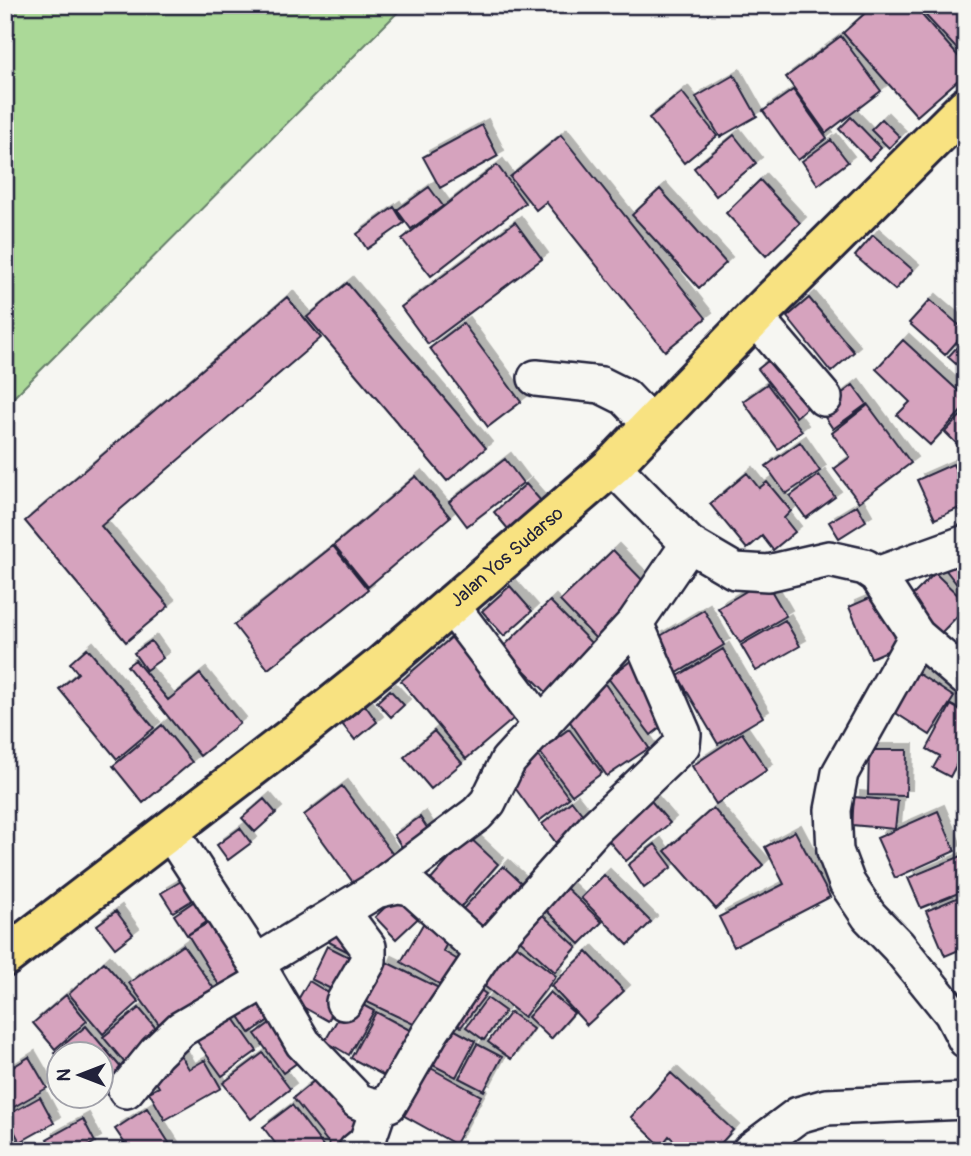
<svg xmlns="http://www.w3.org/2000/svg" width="971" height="1156" font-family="Pangolin,sans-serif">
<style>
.green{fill:#abd998;stroke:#667e6a;stroke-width:2}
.building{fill:#d6a3be;stroke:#22223b;stroke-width:2;filter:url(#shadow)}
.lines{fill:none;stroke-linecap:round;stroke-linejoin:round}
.minor-casing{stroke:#22223b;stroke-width:40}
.highway-casing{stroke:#22223b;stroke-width:44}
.minor{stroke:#f6f6f2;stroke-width:35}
.highway{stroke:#f8e281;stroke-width:38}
.labels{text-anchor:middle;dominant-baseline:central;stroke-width:7;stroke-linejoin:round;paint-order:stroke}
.street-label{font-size:19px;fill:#22223b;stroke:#f6f6f2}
</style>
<defs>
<filter id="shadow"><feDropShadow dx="6" dy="-6" stdDeviation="0" flood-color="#0004"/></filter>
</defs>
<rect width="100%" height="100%" fill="#f6f6f2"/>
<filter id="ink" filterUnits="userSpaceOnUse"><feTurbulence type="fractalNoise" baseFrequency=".0143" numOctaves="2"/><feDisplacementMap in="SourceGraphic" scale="14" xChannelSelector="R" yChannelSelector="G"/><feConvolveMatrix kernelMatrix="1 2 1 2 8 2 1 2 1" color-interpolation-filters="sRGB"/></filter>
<g filter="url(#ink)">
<path class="green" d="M5,5H405L5,406Z"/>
<path class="building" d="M874,5H913L966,65V73L917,116L843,33Z
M916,5H966V59Z
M841,36L881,91L826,133L786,77Z
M734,75L757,116L720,137L696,97Z
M793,90L827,138L798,160L763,111Z
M682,92L717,136L684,163L649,118Z
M851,117L881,148L869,160L839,129Z
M882,119L900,137L889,148L871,130Z
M482,125L498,156L440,188L423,157Z
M561,135L706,318L665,351L546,202L536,210L510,177Z
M734,135L756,163L716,196L694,168Z
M831,140L848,162L818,185L802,161Z
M497,165L525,203L431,276L402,239Z
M760,180L800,223L766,256L726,213Z
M429,187L443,206L411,229L397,210Z
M660,189L726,263L699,288L632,215Z
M394,207L404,223L367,249L357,234Z
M515,222L542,259L428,344L401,307Z
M873,235L913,270L895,290L855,256Z
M347,283L486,448L447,481L307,317Z
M287,297L321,338L101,526L169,606L126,642L25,521Z
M809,298L854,352L831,372L787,317Z
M930,300L966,331L945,355L909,323Z
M463,323L521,402L488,427L430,348Z
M966,337V373L948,357Z
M903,340L966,398V406L930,445L897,415L910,402L876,369Z
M779,352L817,399L796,417L758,369Z
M767,384L802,431L778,449L743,401Z
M853,385L867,404L833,429L820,410Z
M868,405L911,463L859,502L834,469L850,457L832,433Z
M966,410V441L960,447L945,432Z
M800,442L820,471L786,494L766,466Z
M505,459L523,483L467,526L449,502Z
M953,464L966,493V505L935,519L917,480Z
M747,473L759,488L767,482L791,511L784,518L795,532L773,550L762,536L747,549L710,504Z
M819,475L835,497L806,518L790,496Z
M416,476L450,517L368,587L334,545Z
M526,484L541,501L508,529L494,512Z
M857,505L866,521L839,538L829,522Z
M333,546L368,590L268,669L234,625Z
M613,550L652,590L599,642L560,601Z
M966,553V596L945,569Z
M935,573L966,603V607L941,633L908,600Z
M765,580L786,616L740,643L718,608Z
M510,586L532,611L504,636L482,611Z
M881,593L903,644L871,658L849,607Z
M550,601L600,652L553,699L502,648Z
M704,610L724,645L677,673L657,638Z
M785,620L800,646L756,671L741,645Z
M460,630L526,708L466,759L401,681Z
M151,641L163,658L146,670L134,653Z
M87,648L154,728L117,759L59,689L78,673L70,663Z
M723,649L763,717L718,744L678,676Z
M135,660L168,700L200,674L240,723L200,756L127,666Z
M632,660L674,717L651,735L608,678Z
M916,672L954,697L930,735L891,710Z
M603,681L649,748L607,776L562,710Z
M390,690L404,705L391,717L377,702Z
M365,705L377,722L355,740L342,724Z
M951,705L966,713V746L950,777L933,768L940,756L927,749Z
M162,725L192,762L143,803L113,766Z
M569,729L602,773L572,795L539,751Z
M434,731L462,763L431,789L404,757Z
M742,733L767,770L716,804L692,766Z
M869,750H907L906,796L868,795Z
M535,752L569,798L539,821L505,774Z
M342,786L394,856L355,885L304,815Z
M646,795L670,823L626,861L602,833Z
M854,797L898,801L895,829L852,825Z
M264,799L276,813L255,832L242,818Z
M572,801L590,824L560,848L542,824Z
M713,808L763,865L716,909L665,851Z
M938,811L955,851L895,878L877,838Z
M420,817L431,834L405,852L394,835Z
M240,828L251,843L228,860L217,845Z
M795,831L830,897L734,947L719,917L784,884L765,847Z
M469,837L498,864L459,909L429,882Z
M655,844L672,867L644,888L628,865Z
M964,855L966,890L921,908L908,878Z
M503,866L530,891L488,936L461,911Z
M604,875L651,922L628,945L581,898Z
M183,880L194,899L173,912L161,893Z
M559,881L602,922L580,944L538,902Z
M406,887L428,909L396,939L375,917Z
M208,892L214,917L187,935L174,915Z
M966,894V947L945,956L926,911Z
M533,906L577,947L555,972L510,931Z
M116,911L133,934L115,948L97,925Z
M427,917L453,932L443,951L463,963L448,989L401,962Z
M213,920L258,972L224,993L188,935Z
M335,930L360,958L329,942Z
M506,937L556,976L524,1017L474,978Z
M183,945L217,993L164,1031L129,983Z
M327,946L355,960L339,993L311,979Z
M587,952L624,991L587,1025L551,986Z
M104,962L139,1002L103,1034L69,994Z
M386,962L443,990L424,1029L367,1002Z
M309,981L340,1000L328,1021L296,1003Z
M469,982L486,994L461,1027L444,1015Z
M264,985L282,1011L250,1033L233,1007Z
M550,992L574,1013L551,1039L528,1017Z
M66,995L87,1021L55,1049L33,1023Z
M350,998L374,1011L349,1055L325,1041Z
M487,998L505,1011L484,1040L466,1027Z
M226,1007L257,1051L222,1076L191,1033Z
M139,1008L165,1039L130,1069L103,1037Z
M376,1012L419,1035L394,1081L351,1058Z
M510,1012L533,1029L511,1059L488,1042Z
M281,1015L309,1054L283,1073L255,1034Z
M444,1024L475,1041L456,1077L425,1061Z
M86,1026L127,1075L102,1096V1054H60V1060L54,1053Z
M477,1044L502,1057L484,1091L459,1078Z
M177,1049L189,1069L205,1060L221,1088L165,1120L149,1092L159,1087L147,1067Z
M263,1053L290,1089L251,1119L223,1083Z
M29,1057L47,1088L5,1112V1072Z
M427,1066L481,1096L455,1144L401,1114Z
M325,1072L369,1126L340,1151H335L293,1098Z
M671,1073L733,1130L714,1151H685L669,1136L661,1146L631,1117Z
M40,1097L54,1123L20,1142L6,1116Z
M292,1105L327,1151H281L263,1127Z
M147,1108L173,1149L169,1151H130L115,1129Z
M83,1119L95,1142L79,1151H54L47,1139Z
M10,1129L21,1151H5V1131Z"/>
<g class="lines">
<g class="minor-casing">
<path id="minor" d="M755,317L824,398
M536,378L601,385L625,397L651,424
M612,466L689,544L735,571L768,573L829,559L865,567L877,575L966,543
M877,575L917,636L966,678
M452,607L542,726
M917,636L840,773L833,810L835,851L847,883L869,916L898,946L952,1013L966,1040
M170,831L256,963L303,1043L358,1101C369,1106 377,1108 389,1104L430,1033L484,953L595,828L682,745L683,734L635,623
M376,890L398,885L411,887L484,953
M341,911L368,947V961L344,1002
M256,963L376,890L477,814L488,802L508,761L635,623L689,544
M126,1090L156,1053L181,1029L265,980
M356,1151L367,1142L379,1107
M750,1151L798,1115L826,1107L966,1101"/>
</g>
<g class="highway-casing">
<g id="highway">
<path id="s1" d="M5,957L301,730L382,665L612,466L755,317L966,107"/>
</g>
</g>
<use href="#minor" class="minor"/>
<use href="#highway" class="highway"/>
</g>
</g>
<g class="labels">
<g class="street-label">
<text stroke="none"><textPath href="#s1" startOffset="642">Jalan Yos Sudarso</textPath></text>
</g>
</g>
<rect width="971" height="1156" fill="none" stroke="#f6f6f2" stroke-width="28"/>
<rect x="14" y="14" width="943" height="1128" fill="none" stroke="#22223b" stroke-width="2.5" filter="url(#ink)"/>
<g transform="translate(80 1075) rotate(270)"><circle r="33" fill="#f6f6f2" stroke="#a1a1a9" stroke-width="2"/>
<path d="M0-5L12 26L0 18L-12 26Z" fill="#22223b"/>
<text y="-10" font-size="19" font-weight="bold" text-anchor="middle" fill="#22223b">N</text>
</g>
</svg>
